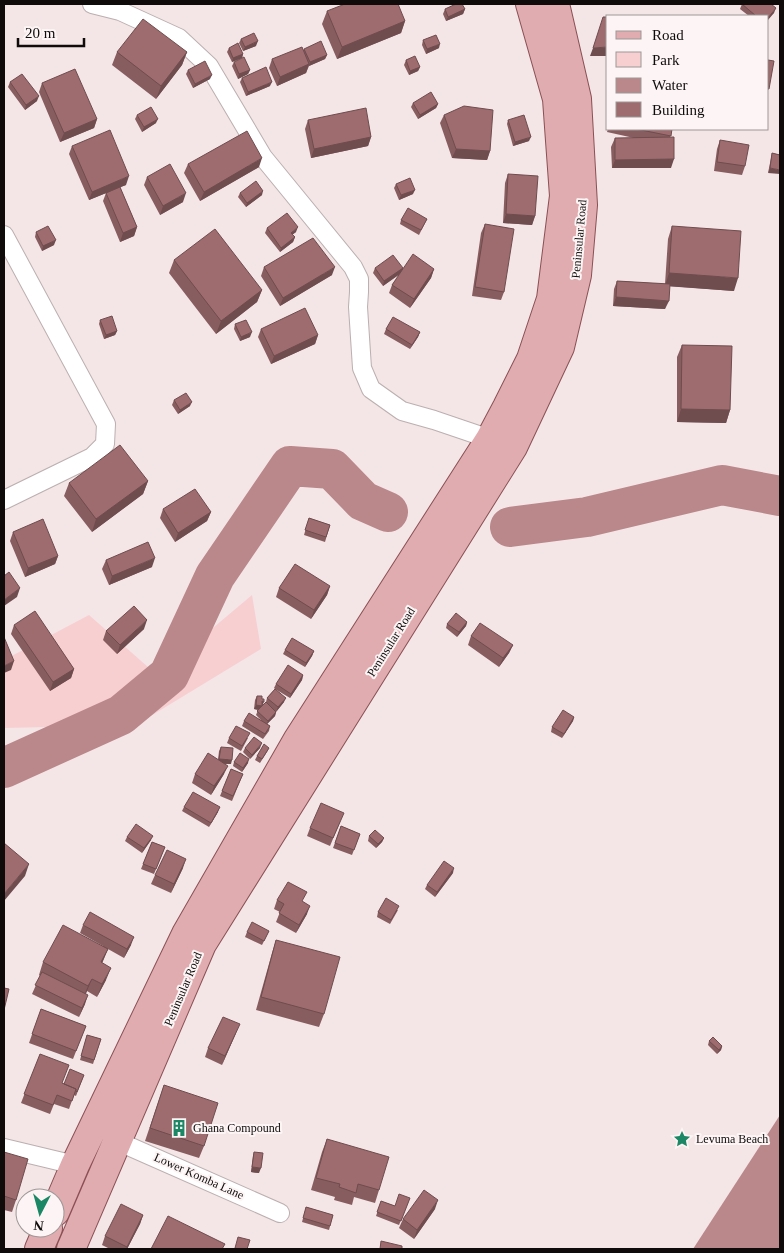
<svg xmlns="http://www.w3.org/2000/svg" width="784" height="1253" font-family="Georgia,serif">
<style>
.green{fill:#f7cfd1}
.water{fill:#ba878a}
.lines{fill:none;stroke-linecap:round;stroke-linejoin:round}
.river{stroke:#ba878a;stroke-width:40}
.street-casing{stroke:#bcafb0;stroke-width:20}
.primary-casing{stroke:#8a5054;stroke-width:30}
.street{stroke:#fff;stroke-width:18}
.primary{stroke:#e0acb0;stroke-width:28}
.wall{fill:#885d5f}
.shaded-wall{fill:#6f4c4e}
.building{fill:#9e6c6f;stroke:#6f4c4e}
.labels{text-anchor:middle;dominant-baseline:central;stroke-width:4;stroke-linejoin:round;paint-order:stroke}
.street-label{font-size:12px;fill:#0f0b0b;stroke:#fdf5f5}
.poi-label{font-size:12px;fill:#0f0b0b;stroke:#fdf5f5;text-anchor:start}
</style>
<rect width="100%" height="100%" fill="#f4e6e7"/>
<path class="green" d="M252,595L261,649L136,725L4,728V660L89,615L157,675Z"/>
<path class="water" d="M780,1115V1249H693Z"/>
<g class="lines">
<path class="river" d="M510,527L587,517L722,485L780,496
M4,768L121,715L169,675L215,576L290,466L332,469L363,501L388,512"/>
<g class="street-casing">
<path id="street" d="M92,4L120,11L179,38L209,66L263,157L353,267L359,279V292L358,307L362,368L371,389L402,411L434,420L490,439
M4,235L106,424L105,444L92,457L4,500
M117,1141L280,1213
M4,1148L75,1165"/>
</g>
<g class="primary-casing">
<path id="primary" d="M55,1212L75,1165L186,934L298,739L490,439L507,407L531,359L551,299L564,196L557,99L530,4
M39,1249L48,1228
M71,1249L202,944L513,447L560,347L577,275L583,205L577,99L555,4"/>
</g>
<use href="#street" class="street"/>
<use href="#primary" class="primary"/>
</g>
<path class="wall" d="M742,4L774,13L768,16H749L740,9Z
M445,9H465L463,14L446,21L443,14Z
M327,11L405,21L401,33L337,59L322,24Z
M241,39L256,46L243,51L239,43Z
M423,40L439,48L426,54L422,45Z
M229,48L243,54L242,58L232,62L227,52Z
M304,49L327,55L325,59L309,66L306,73L277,86L269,68L272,59L303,51Z
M117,52H187L182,65L156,99L112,65Z
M406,60L420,67L418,71L409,75L404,65Z
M234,62L250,70L248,74L238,79L232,66Z
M188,70L210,79L193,88L186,74Z
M242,78L270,86L246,96L240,82Z
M10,82L37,101L25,110L8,87Z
M42,83L97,119L94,128L60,142L39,92Z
M413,103L438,104L436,108L418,119L411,107Z
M137,115L156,123L142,132L135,119Z
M444,115L490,151L487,160L452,158L440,123Z
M308,120L371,137L368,146L311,158L305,129Z
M508,120L529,141L513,146L507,124Z
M608,129H672L670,137L671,168H612L611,147L615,138H634L607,132Z
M720,140L745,166L742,175L714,171L717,149Z
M72,146L126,185L120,187L137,227L134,236L120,242L103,201L106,193L89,200L69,154Z
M772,153L780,155L768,173Z
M188,164L259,167L200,201L184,173Z
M508,174L535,216L532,225L503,223L505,183Z
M147,177L183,202L160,215L144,185Z
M396,184L413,194L399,200L394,188Z
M240,193L262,195L246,207L238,197Z
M427,219L419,235L400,224L401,220Z
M485,224L504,292L501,300L472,296L481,233Z
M672,226L734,291L669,286L665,309L613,306L614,289L617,281L665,284L668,239Z
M267,228L296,232L292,235L295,237L293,242L280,252L265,233Z
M36,232L54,245L42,251L35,237Z
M174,260L262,290L257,302L216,334L169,273Z
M264,267L332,275L280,306L261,276Z
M375,268H403L402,271L434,269L431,278L410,308L389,293L392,285L400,274L383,286L373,273Z
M100,320L117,331L115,335L104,339L99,324Z
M235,324L250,337L240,341L234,329Z
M261,329L318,335L315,344L271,364L258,337Z
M386,329L420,332L418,337L410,349L384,334Z
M682,345L730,410L726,423L677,422V357Z
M174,400L190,406L178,414L172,405Z
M148,481L143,494L92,532L64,496L69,483Z
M163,509L211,512L207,521L175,542L160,518Z
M309,518L330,525L325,542L304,535Z
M13,532L58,556L55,564L25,577L10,541Z
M106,560L152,567L109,585L102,569Z
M330,586L327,595L311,619L276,597L279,588Z
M467,622L466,626L457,637L446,628L447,624Z
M14,625L74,669L71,678L50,691L11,634Z
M144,629L117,654L103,640L106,631Z
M471,636L513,645L509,653L499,667L468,645Z
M285,650L314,651L312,656L305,667L283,654Z
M303,675L302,680L290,698L275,689L284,702L276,712L273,709L276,712L275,716L267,724L270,726L269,731L263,739L242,726L244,721L261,720L256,715L258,710L254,709L255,700L257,696L263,705L266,702L267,698L275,689L274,688L276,684Z
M574,717L573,721L562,738L551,732L552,727Z
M229,738H248L241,751L227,743Z
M221,747L231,764H225L224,774L211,795L192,783L195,774L218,760L219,751Z
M245,748H260L250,759L243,752Z
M269,748L267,752L260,763L255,760L257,756Z
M234,762L248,763L242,772L233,766Z
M231,769L243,774L232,801L220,796Z
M184,807L218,812L209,827L182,811Z
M340,822L330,846L307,836L310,828Z
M341,826L360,834L352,855L333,848Z
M369,836L384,838L382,842L376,848L368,841Z
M127,837L151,840L142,853L125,841Z
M152,842L165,847L154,874L141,869Z
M183,868L171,893L151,884L155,875Z
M453,873L435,897L425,889L427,885Z
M277,900L303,902L307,914L296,933L276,922L280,912L274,909Z
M398,910L390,924L377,917L378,912Z
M83,925L131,945L124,958L108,949L102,963L106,980L97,997L87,991L86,994L85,1004L79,1017L32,994L40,976L39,975L43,962L103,946L80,933Z
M269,931L262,945L245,937L247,932Z
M276,940L324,1014L319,1027L256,1010L272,953Z
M41,1009L86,1026L73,1059L29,1043Z
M236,1033L222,1065L205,1057L208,1048Z
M87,1035L101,1039L93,1064L80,1060Z
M709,1041L722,1046L721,1050L717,1054L708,1045Z
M40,1054L62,1083L64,1084L84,1075L76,1096L74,1095L69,1109L54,1104L50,1114L21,1103Z
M164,1085L204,1146L199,1158L145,1141Z
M327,1139L379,1190L375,1203L354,1197L352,1205L334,1200L335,1197L311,1190L322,1152Z
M4,1152L16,1200L12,1212L4,1210Z
M254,1152L259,1173L251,1172L253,1156Z
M410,1198L399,1225L376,1216L381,1201L395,1206Z
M306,1207L333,1215L329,1230L302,1222Z
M435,1209L414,1239L399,1228L403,1219Z
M143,1215L140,1224L127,1249H110L102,1245L105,1236Z"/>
<path class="shaded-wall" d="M776,8L774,13L768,20V18Z
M465,9L463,14L446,21L448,17Z
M405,21L401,33L337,59L342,47Z
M258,41L256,46L243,51L245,47Z
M440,44L439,48L426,54L427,49Z
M608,47V56H590L593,48Z
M187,52L182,65L156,99L161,86Z
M243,54L242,58L232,62L233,58Z
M327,55L325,59L309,66L310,62Z
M309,64L306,73L277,86L280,77Z
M420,67L418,71L409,75L410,71Z
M250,70L248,74L238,79L239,74Z
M212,75L210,79L193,88L195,84Z
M272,82L270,86L246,96L248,92Z
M39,96L37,101L25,110L26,105Z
M438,104L436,108L418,119L420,115Z
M97,119L94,128L60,142L64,133Z
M158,119L156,123L142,132L144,127Z
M371,137L368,146L311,158L314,149Z
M531,137L529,141L513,146L515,142Z
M456,149L490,151L487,160L452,158Z
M262,158L259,167L200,201L204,192Z
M674,159L671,168H612L615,160Z
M770,168L780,170V174L768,173Z
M129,176L126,185L89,200L92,192Z
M415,190L413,194L399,200L401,195Z
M263,191L262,195L246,207L247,203Z
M186,193L183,202L160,215L163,206Z
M506,214L535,216L532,225L503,223Z
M137,227L134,236L120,242L123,233Z
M298,227L296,232L289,237L291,233Z
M295,237L293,242L280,252L281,248Z
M56,240L54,245L42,251L43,246Z
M335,267L332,275L280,306L283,298Z
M403,268L401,273L383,286L384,281Z
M434,269L431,278L410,308L414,299Z
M669,273L738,278L734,291L665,286Z
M262,290L257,302L216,334L221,321Z
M616,297L669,301L665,309L613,306Z
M117,331L115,335L104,339L106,335Z
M252,332L250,337L240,341L241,337Z
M420,332L418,337L410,349L412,345Z
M318,335L315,344L271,364L274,356Z
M192,402L190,406L178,414L180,410Z
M681,409L730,410L726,423L677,422Z
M148,481L143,494L92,532L96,519Z
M211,512L207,521L175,542L178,533Z
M58,556L55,564L25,577L28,568Z
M155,558L152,567L109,585L112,576Z
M330,586L327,595L311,619L314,610Z
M20,588L17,597L4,606V600Z
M147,620L144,629L117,654L120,645Z
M467,622L466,626L457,637L459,632Z
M513,645L509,653L499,667L503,658Z
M314,651L312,656L305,667L306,663Z
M14,661L11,670L4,673V666Z
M74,669L71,678L50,691L53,682Z
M303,675L302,680L290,698L291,694Z
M286,698L284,702L276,712L278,707Z
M262,701L264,702L260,710L254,709L256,705Z
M276,712L275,716L266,725L268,721Z
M574,717L573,721L562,738L564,734Z
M262,743L260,748L250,759L252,755Z
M219,759L232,760L231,764L217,763Z
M249,759L248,763L242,772L243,768Z
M228,766L224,774L211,795L214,786Z
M220,807L218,812L209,827L211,823Z
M153,836L151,840L142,853L144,848Z
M384,838L382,842L376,848L378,844Z
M186,859L183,868L171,893L174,884Z
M29,864L25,876L4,901V894Z
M454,868L453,873L435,897L437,892Z
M310,906L307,914L296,933L299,925Z
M134,937L131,945L124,958L127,949Z
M108,949L103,961L96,975L101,962Z
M111,968L106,980L97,997L102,984Z
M92,979L87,991L83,998L88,986Z
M88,995L85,1004L79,1017L82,1008Z
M240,1024L236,1033L222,1065L225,1056Z
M722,1046L721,1050L717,1054L719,1050Z
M252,1167L261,1168L259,1173L251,1172Z
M438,1200L435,1209L414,1239L417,1230Z
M143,1215L140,1224L127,1249H126Z"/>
<path class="building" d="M345,4H398L405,21L342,47L327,11Z
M456,4H462L465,9L448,17L445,9Z
M742,4H771L776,8L768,18V16H756Z
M603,17H608V47L593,48Z
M143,19L187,52L161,86L117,52Z
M254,33L258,41L245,47L241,39Z
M436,35L440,44L427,49L423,40Z
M321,41L327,55L310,62L304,49Z
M238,43L243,54L233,58L229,48Z
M302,47L309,64L280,77L272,59Z
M415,56L420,67L410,71L406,60Z
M244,57L250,70L239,74L234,62Z
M768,60L774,61L769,89H768Z
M205,61L212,75L195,84L188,70Z
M266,67L272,82L248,92L242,78Z
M75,69L97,119L64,133L42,83Z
M22,74L39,96L26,105L10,82Z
M431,92L438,104L420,115L413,103Z
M464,106L493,110L490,151L456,149L444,115Z
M151,107L158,119L144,127L137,115Z
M366,108L371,137L314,149L308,120Z
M524,115L531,137L515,142L508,120Z
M636,129H672L671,136Z
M110,130L129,176L92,192L72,146Z
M247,131L262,158L204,192L188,164Z
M674,137V159L615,160V138Z
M720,140L749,145L745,166L717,162Z
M772,153L780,155V170L770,168Z
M170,164L186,193L163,206L147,177Z
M508,174L538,176L535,216L506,214Z
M410,178L415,190L401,195L396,184Z
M256,181L263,191L247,203L240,193Z
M120,187L137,227L123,233L106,193Z
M408,208L427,219L421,230L401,220Z
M287,213L298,227L291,233L295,237L281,248L267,228Z
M485,224L514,229L504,292L475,287Z
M48,226L56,240L43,246L36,232Z
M672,226L741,231L738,278L669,273Z
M215,229L262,290L221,321L174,260Z
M313,238L335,267L283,298L264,267Z
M413,254L434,269L414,299L392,285Z
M393,255L403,268L384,281L375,268Z
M617,281L670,284L669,301L616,297Z
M305,308L318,335L274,356L261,329Z
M112,316L117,331L106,335L100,320Z
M393,317L420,332L412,345L386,329Z
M246,320L252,332L241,337L235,324Z
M682,345L732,346L730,410L681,409Z
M186,393L192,402L180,410L174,400Z
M120,445L148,481L96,519L69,483Z
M195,489L211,512L178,533L163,509Z
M309,518L330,525L326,537L305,530Z
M43,519L58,556L28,568L13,532Z
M148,542L155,558L112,576L106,560Z
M295,564L330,586L314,610L279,588Z
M9,572L20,588L4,600V576Z
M134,606L147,620L120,645L106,631Z
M35,611L74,669L53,682L14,625Z
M456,613L467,622L459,632L447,624Z
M480,623L513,645L503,658L471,636Z
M4,637L14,661L4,666Z
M292,638L314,651L306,663L285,650Z
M288,665L303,675L291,694L276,684Z
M275,689L286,698L278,707L267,698Z
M257,696H262V699H264V702L262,701V706L256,705Z
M266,702L276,712L268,721L257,711Z
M563,710L574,717L564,734L552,727Z
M249,713L270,726L265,734L244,721Z
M236,726L250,733L242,746L229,738Z
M254,737L262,743L252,755L245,748Z
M264,744L269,748L262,759L257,756Z
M221,747L233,748L232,760L219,759Z
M208,753L228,766L214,786L195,774Z
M240,753L249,759L243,768L234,762Z
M231,769L243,774L233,796L222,791Z
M193,792L220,807L211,823L184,807Z
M321,803L344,813L333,838L310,828Z
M136,824L153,836L144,848L127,837Z
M341,826L360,834L354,850L335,843Z
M375,830L384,838L378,844L369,836Z
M152,842L165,847L156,869L143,864Z
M4,843L29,864L4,894Z
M167,850L186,859L174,884L155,875Z
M444,861L454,868L437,892L427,885Z
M288,882L307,892L302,901L310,906L299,925L279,913L284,904L277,900Z
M386,898L399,906L391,920L378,912Z
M90,912L134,937L127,949L83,925Z
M252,922L269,931L264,941L247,932Z
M63,925L108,949L101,962L111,968L102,984L92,979L88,986L43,962Z
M276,940L340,957L324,1014L261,997Z
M42,972L88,995L82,1008L35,985Z
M4,988L9,989L4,1010Z
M41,1009L86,1026L76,1051L32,1034Z
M223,1017L240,1024L225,1056L208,1048Z
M87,1035L101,1039L94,1060L81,1056Z
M713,1037L722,1046L719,1050L709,1041Z
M40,1054L69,1065L62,1083L76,1089L72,1101L57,1095L53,1105L24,1094Z
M70,1069L84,1075L77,1092L76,1091V1089L64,1084Z
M164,1085L218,1103L204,1146L150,1128Z
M327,1139L389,1157L379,1190L358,1184L356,1193L339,1187L340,1184L316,1178Z
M4,1152L28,1159L16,1200L4,1196Z
M254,1152L263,1153L261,1168L252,1167Z
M424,1190L438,1200L417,1230L403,1219Z
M399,1194L410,1198L401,1221L377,1212L381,1201L395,1206Z
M121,1204L143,1215L127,1247L105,1236Z
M306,1207L333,1215L330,1226L303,1218Z
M168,1216L225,1244L222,1249H151Z
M238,1237L250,1240L247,1249H239L235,1248Z
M381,1241L402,1246V1249H380Z"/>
<defs>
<g id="building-bare" transform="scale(1.35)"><path d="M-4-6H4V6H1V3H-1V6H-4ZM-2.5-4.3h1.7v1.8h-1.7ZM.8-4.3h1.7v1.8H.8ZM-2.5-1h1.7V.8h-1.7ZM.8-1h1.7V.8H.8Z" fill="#1b8764" stroke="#fdf5f5" stroke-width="2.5" paint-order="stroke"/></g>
<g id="sight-bare" transform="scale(1.35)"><path d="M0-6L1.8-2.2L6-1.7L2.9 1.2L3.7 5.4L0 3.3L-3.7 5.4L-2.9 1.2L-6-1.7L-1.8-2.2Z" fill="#1b8764" stroke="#fdf5f5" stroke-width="2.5" paint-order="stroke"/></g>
</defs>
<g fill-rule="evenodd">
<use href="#building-bare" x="179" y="1128"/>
<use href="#sight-bare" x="682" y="1139"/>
</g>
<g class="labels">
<g class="street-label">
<text transform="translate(579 239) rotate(-85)">Peninsular Road</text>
<text transform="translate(391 642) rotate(-58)">Peninsular Road</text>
<text transform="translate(183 989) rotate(-67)">Peninsular Road</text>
<text transform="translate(199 1176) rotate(24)">Lower Komba Lane</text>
</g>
<g class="poi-label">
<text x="193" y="1128">Ghana Compound</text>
<text x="696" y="1139">Levuma Beach</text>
</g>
</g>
<rect width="784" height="1253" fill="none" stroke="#0f0b0b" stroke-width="10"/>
<rect x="606" y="15" width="162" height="115" fill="#fdf5f5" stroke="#9e9797"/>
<rect x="616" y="31" width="25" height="8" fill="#e0acb0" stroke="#9e9797"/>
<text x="652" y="40" font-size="15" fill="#0f0b0b">Road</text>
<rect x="616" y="52" width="25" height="15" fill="#f7cfd1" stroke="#9e9797"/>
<text x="652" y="65" font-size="15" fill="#0f0b0b">Park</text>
<rect x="616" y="78" width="25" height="15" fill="#ba878a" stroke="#9e9797"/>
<text x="652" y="90" font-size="15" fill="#0f0b0b">Water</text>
<rect x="616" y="102" width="25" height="15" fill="#9e6c6f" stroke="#9e9797"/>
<text x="652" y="115" font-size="15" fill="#0f0b0b">Building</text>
<g transform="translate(40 1213) rotate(186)"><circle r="24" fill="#fdf5f5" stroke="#9e9797"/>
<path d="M0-4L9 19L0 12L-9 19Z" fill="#1b8764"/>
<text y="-8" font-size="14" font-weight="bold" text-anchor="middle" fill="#0f0b0b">N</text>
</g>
<path d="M18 38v8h66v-8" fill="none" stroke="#0f0b0b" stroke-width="2.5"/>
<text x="25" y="38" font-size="15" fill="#0f0b0b" stroke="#fdf5f5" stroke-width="4" paint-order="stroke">20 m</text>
</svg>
